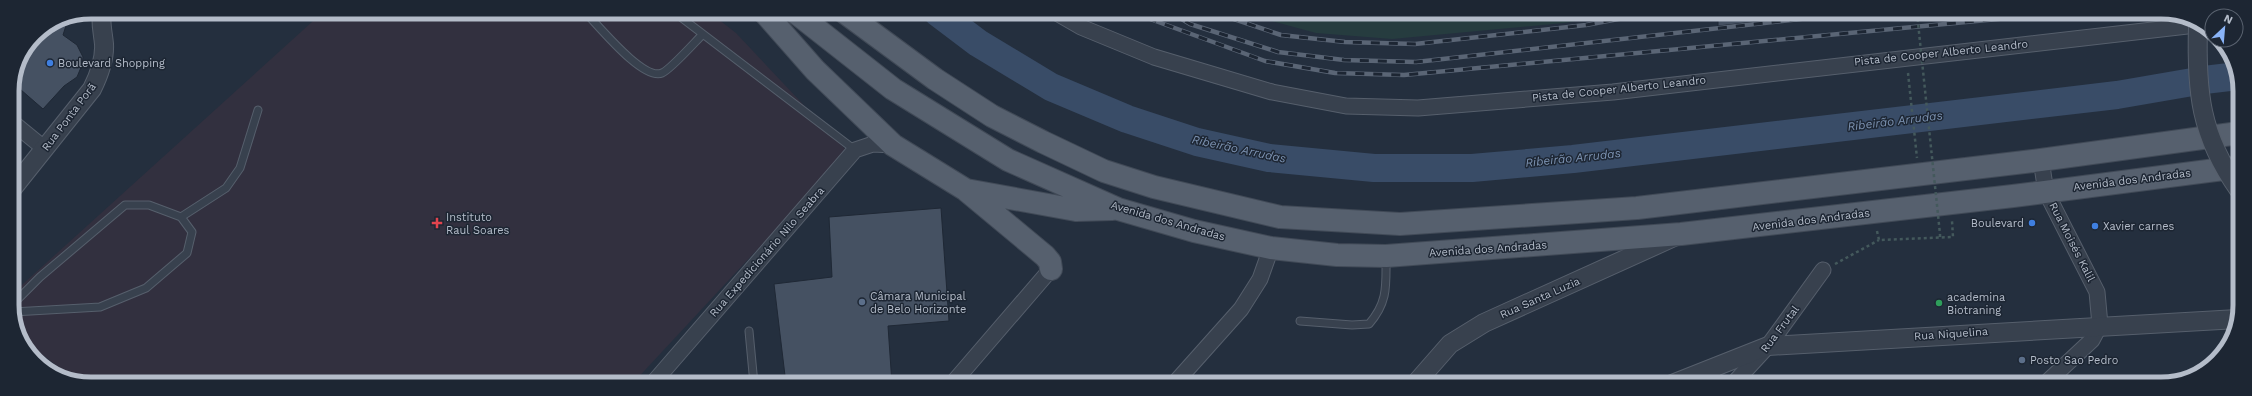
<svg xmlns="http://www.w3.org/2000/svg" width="2252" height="396" font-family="'Work Sans',sans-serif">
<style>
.medical{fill:#32303f}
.green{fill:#263c3f}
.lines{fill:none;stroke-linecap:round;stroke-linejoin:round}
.river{stroke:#394c67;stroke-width:28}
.building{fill:#455162;stroke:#1f2835}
.service-casing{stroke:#565f6c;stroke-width:9}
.minor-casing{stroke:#565f6c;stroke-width:17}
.tertiary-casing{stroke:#565f6c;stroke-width:20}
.primary-casing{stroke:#414a57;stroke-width:24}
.path{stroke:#44595c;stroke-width:2.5;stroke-dasharray:3 3;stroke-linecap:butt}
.service{stroke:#38414e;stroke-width:7}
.minor{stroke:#38414e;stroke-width:15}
.tertiary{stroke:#38414e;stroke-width:18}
.primary{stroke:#56606e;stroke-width:22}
.rail-casing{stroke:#5a6575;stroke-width:4.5}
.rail{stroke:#1d2633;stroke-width:3;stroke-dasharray:9;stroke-linecap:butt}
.tertiary-bridge-casing{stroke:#565f6c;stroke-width:20;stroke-linecap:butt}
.path-bridge{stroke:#44595c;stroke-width:2.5;stroke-dasharray:3 3;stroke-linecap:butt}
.tertiary-bridge{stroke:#38414e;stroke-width:18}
.shop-dot{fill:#3f7fe0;stroke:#1d2633;stroke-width:1.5}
.health-dot{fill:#e0444e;stroke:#1d2633;stroke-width:1.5}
.service-dot{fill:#5c6f8a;stroke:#1d2633;stroke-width:1.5}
.leisure-dot{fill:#2e9e5b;stroke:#1d2633;stroke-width:1.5}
.labels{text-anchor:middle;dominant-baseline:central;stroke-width:3;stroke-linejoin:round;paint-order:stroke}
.street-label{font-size:11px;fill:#b4bcc9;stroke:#1d2633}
.poi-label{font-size:11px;fill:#b4bcc9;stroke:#1d2633;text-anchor:start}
.water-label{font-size:12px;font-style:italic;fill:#7c92b1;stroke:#1d2633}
.rim{fill:none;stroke:#b4bcc9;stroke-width:5}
</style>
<rect width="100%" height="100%" fill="#242f3e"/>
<path class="medical" d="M323,12H709L736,33L848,152L633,383H103L73,378L24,341L14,321L13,293Z"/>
<path class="green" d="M1238,12H1331L1339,18L1395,20L1463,14L1493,20L1545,12L1619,13L1564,23L1392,39L1316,33Z"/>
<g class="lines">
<path class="river" d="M937,12L978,43L1051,87L1127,119L1197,142L1269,158L1374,168H1472L1573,159L2117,95L2204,80L2238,76"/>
</g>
<path class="building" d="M1718,13H1764V21L1718,26Z
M69,16L63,35L77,45L83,57L82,65L77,77L64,86L43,109L13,83L18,60L35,35L61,18Z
M941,208L949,321L888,326L892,384H786L774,284L832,277L829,217Z"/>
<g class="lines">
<g class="service-casing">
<path id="service" d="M585,12C599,26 643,81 662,73C670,70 695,42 702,35
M674,12L855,150
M181,217L226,188L240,168L258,110
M13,304L40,277L125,205H149L181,217L192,232L187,253L146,288L100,307L13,312
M1300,321L1352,325L1369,324C1388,302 1386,286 1386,258
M749,331L754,384"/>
</g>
<g class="minor-casing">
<path id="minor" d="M1055,12L1081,27L1154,57L1272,92L1346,106L1418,108L1613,92L2196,25
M1486,12H1515
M12,122L45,149
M2041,160L2046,192L2097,292L2100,325L2092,340L2045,384
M1705,371L1719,384
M653,383L855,150L873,144L893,145
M952,384L1051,269
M1174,384L1241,309L1260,279L1271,248
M1733,384L1768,346L1823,270"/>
</g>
<g class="tertiary-casing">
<path id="tertiary" d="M13,188L92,89C99,75 105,60 104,44C103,33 100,22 102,12
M1415,384L1450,344L1484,323L1674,237
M1672,384L1768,346L2238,319"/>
</g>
<g class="primary-casing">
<path id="primary" d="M764,12L815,70L893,145L966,190L1076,210L1112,209
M795,12L893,89L1008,160L1118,209L1194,231L1271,248L1337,255L1386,256L1681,234L2013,196L2239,167
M844,12L935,79L992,116L1043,142L1104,171L1154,187L1280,217L1400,224L1637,208L2033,161L2239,133
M967,191L1045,256L1050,262L1051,269"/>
</g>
<path class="path" d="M1908,73L1917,158
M1877,231L1879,240L1953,237L1952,221
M1940,234V239
M1835,264L1879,240"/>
<use href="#service" class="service"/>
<use href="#minor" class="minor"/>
<use href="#tertiary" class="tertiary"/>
<use href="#primary" class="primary"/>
<g class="rail-casing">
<path id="rail" d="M1131,12L1265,61L1335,73L1404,75L1998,19L2048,13
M1170,12L1190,24L1278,52L1344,60L1416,62L1854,13
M1213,12L1281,35L1345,42L1415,44L1586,25L1651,13"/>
</g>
<use href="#rail" class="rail"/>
<g class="tertiary-bridge-casing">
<path id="tertiary-bridge" d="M2198,26C2196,91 2200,135 2239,190"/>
</g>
<path class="path-bridge" d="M1917,13L1940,234"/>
<use href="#tertiary-bridge" class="tertiary-bridge"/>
</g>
<g class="shop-dot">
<circle cx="50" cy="63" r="4"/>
<circle cx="2032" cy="223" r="4"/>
<circle cx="2095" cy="226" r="4"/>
</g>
<path class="health-dot" d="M435 217h4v4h4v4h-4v4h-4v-4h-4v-4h4z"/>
<g class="service-dot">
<circle cx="862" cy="302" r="4"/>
<circle cx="2022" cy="360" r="4"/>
</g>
<circle class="leisure-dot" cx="1939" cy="303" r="4"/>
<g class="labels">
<g class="street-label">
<text transform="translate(1941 53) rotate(-6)">Pista de Cooper Alberto Leandro</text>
<text transform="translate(1619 89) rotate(-6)">Pista de Cooper Alberto Leandro</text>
<text transform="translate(69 117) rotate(-53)">Rua Ponta Porã</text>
<text transform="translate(2132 180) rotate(-7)">Avenida dos Andradas</text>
<text transform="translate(1811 220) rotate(-7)">Avenida dos Andradas</text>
<text transform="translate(1168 221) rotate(16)">Avenida dos Andradas</text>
<text transform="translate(2072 242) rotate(63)">Rua Moisés Kalil</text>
<text transform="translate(1488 249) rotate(-4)">Avenida dos Andradas</text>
<text transform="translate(767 252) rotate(-49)">Rua Expedicionário Nilo Seabra</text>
<text transform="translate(1540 298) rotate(-24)">Rua Santa Luzia</text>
<text transform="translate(1780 329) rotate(-53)">Rua Frutal</text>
<text transform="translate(1951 334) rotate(-4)">Rua Niquelina</text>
</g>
<g class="poi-label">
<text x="58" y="63">Boulevard Shopping</text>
<text x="446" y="217">Instituto<tspan x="446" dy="13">Raul Soares</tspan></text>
<text x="2024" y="223" text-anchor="end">Boulevard</text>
<text x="2103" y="226">Xavier carnes</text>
<text x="870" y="296">Câmara Municipal<tspan x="870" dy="13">de Belo Horizonte</tspan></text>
<text x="1947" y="297">academina<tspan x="1947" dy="13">Biotraning</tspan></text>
<text x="2030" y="360">Posto Sao Pedro</text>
</g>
<g class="water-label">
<text transform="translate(1895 121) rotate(-7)">Ribeirão Arrudas</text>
<text transform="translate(1239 149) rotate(12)">Ribeirão Arrudas</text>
<text transform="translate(1573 158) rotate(-6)">Ribeirão Arrudas</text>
</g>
</g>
<path d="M0 0H2252V396H0ZM91 19H2161A72 72 0 0 1 2233 91V305A72 72 0 0 1 2161 377H91A72 72 0 0 1 19 305V91A72 72 0 0 1 91 19Z" fill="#1d2633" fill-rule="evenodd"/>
<path class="rim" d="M91 19H2161A72 72 0 0 1 2233 91V305A72 72 0 0 1 2161 377H91A72 72 0 0 1 19 305V91A72 72 0 0 1 91 19Z"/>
<g transform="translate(2224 28) rotate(26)"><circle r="19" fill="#1d2633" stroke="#59626f"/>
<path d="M0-3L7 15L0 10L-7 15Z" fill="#8ab4f8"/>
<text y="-6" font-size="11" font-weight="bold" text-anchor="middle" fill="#b4bcc9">N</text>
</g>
</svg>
